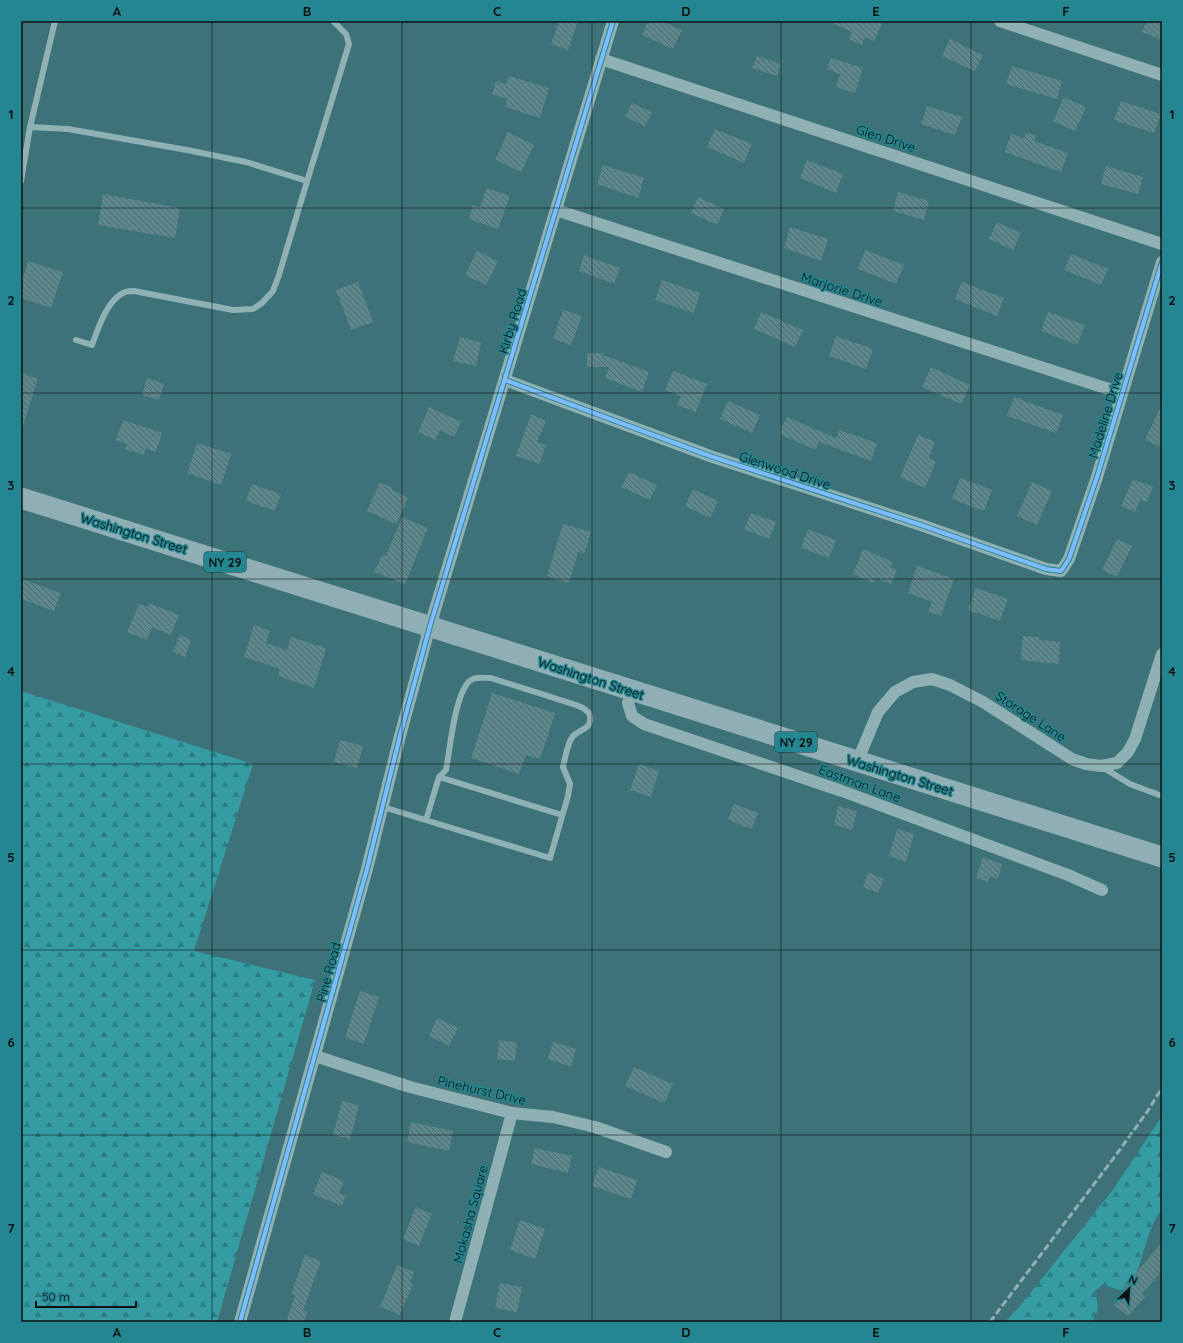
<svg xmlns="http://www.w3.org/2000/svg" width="1183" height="1343" font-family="Quicksand,sans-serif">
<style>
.forest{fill:url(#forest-firs)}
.building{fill:url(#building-back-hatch)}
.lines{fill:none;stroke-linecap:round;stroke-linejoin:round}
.lane{stroke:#90b1b4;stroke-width:6}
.street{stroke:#90b1b4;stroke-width:12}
.highway{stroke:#90afb4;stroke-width:21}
.rail{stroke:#90afb4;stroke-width:3;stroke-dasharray:7 3;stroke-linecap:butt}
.cycleway-casing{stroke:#238690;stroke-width:6}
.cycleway{stroke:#80bcff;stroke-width:4}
.grid{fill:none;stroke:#111;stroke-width:1;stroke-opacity:0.55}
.labels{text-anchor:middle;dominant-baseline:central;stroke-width:3;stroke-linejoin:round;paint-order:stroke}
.shield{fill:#238690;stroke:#163437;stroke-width:1}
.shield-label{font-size:12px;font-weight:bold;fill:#111}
.street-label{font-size:13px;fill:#111;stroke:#238690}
.neatline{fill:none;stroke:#111;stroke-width:1.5}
.grid-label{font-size:13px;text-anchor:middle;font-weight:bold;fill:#111}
</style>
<defs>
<pattern id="forest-firs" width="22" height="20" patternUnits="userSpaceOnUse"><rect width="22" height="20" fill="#359ca4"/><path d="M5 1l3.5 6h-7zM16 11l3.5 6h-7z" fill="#2b7e84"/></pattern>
<pattern id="building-back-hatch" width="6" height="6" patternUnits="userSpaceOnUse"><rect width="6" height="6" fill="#5e878c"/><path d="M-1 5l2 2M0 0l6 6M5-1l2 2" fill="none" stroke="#4c6d71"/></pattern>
</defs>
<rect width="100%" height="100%" fill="#3c7278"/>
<path class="forest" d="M21,691L253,764L194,951L315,980L217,1322H21Z
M1162,1116V1209C1144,1233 1144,1264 1129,1288L1120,1290L1102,1285L1095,1291C1098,1304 1100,1312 1091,1322H1005L1020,1306L1112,1191Z"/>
<path class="building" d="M559,21H578L568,50L551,44Z
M648,21H662L682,30L673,49L642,35Z
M828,21H883L874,41L865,37L862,45L849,39L852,32Z
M1147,21H1162V40L1142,32Z
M950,39L983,55L975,71L942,56Z
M757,56L781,64L777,76L752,68Z
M831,58L863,68L855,93L836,87L840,74L827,69Z
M1012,66L1062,81L1057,99L1006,84Z
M509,76L549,88L540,118L505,107L507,99L492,94L496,81L506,84Z
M1064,97L1086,107L1075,131L1053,121Z
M1121,101L1161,114L1154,133L1114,120Z
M632,103L652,112L645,126L625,117Z
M927,106L962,117L955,135L921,124Z
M715,129L752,144L744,163L707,147Z
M508,132L534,145L521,172L495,160Z
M1026,132L1036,136L1034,141L1068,153L1061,172L1005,152L1011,134L1024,139Z
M807,160L843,174L836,193L800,178Z
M603,165L644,178L638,198L597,184Z
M1106,166L1143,177L1138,194L1101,184Z
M487,188L510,196L498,229L469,219L473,205L480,207Z
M898,192L929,201L924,220L893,211Z
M103,194L180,208L175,238L98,225Z
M698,197L724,209L717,225L691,213Z
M997,222L1021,233L1013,250L989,239Z
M790,227L828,239L821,261L784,248Z
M865,250L904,265L896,284L858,269Z
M477,251L498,261L486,285L465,275Z
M1071,254L1108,269L1101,285L1064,270Z
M584,255L620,268L614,284L579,271Z
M28,261L63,272L51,308L21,298V285Z
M662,280L700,293L694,313L655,300Z
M358,282L373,322L351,330L336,290Z
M962,282L1004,298L997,316L955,299Z
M563,310L582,316L571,345L553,339Z
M761,312L803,330L795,347L754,329Z
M1048,312L1085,325L1077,345L1041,331Z
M836,336L873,349L866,369L829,356Z
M460,337L481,343L476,366L453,361Z
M587,353H603V355L649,372L642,392L605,378L609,367H587Z
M931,367L970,385L961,404L922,387Z
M673,371L707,384L696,412L677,405L681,396L665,390Z
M21,373L38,379L23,426L21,425Z
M147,378L164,384L159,400L142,395Z
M1014,397L1063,415L1056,433L1007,416Z
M728,401L760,415L752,433L720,419Z
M1162,404V448L1145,440Z
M429,407L461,422L454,437L440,430L435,440L418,432Z
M531,414L546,421L537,442L546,445L540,464L516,456Z
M787,417L836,438L839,430L877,443L871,461L819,442L816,450L779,434Z
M123,420L162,433L156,452L146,448L144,455L125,449L127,444L116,440Z
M918,435L935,442L929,458L936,461L925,488L900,477Z
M197,443L231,454L221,485L187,473Z
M629,472L657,485L650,500L621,487Z
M960,478L992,490L984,511L952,499Z
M1133,479L1153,487L1147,502L1140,500L1135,512L1121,506Z
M380,482L392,488V490L408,498L396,524L367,511Z
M1032,482L1052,491L1037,525L1017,516Z
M252,484L281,494L275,511L246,501Z
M693,489L718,501L710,518L685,506Z
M751,513L776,522L769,539L744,529Z
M402,517L428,528L405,584L374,572L382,555L386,556Z
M563,524L591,532L584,554L578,552L569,583L547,576Z
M808,529L836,540L829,558L801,548Z
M1117,539L1132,546L1117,577L1102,570Z
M863,549L893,562L891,567L897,570L891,584L876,578L874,583L853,574Z
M917,566L954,579L941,616L928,612L932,602L908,593Z
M21,579L61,593L54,611L21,599Z
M976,588L1008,599L1000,621L968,610Z
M149,603L179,615L171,635L152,627L147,640L127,632L139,604L147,607Z
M254,625L270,631L266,643L287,650L291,637L326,648L314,688L278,676L280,669L244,657Z
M180,635L191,640L185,657L173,652Z
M1023,636L1040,637L1039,640L1060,642L1059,664L1021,660Z
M492,693L555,713L540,759L526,755L519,774L471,758Z
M340,740L363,746L357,768L334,762Z
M639,764L659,771L651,797L630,790Z
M734,804L758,813L752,829L728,820Z
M838,806L857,811L852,830L834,825Z
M897,829L914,834L906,862L889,856Z
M983,857L1002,864L998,879L990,876L988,882L976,878Z
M868,872L884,879L878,893L863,887Z
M360,991L379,997L364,1044L345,1038Z
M437,1018L458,1028L449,1046L429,1036Z
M499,1040L517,1042L515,1061L497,1059Z
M553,1042L576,1049L571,1067L548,1059Z
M634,1067L673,1084L664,1103L625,1086Z
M342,1101L359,1105L350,1139L333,1135Z
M411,1122L453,1131L449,1151L407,1142Z
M535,1148L572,1156L568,1173L531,1164Z
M599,1167L637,1180L631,1199L592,1186Z
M322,1172L344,1181L339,1193L346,1196L342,1206L313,1194Z
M416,1207L432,1214L419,1246L403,1239Z
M520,1220L545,1229L535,1259L510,1250Z
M1162,1242V1271L1142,1294L1145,1297L1128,1316L1114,1305L1126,1291L1123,1288Z
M305,1255L321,1261L303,1310L307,1312L304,1322H286L295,1295L291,1294Z
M397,1265L414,1272L410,1283L413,1284L400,1315L380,1307Z
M500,1283L522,1287L517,1312L495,1308Z"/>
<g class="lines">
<path class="lane" d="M30,127L68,129L187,150L246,162L307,181
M21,181L30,127L55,21
M76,340L92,345C98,329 107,299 125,292C128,291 131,291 134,291L233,310L253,309L262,303L273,291L279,275L302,198L349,44L346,34L333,21
M1102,767L1130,784L1162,796
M439,777L562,815
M383,807L550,858L568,796L570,784L563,767C565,758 567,747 571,739C577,728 595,731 589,713L583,708L576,705L491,678C485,678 478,677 473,679C455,686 450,751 446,770L439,777L426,820"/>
<path class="street" d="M1000,21L1162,75
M601,59L1162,244
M556,210L1121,393
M505,380L710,456L921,525L1046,569L1061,571L1069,559L1097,477L1162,262
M632,691L628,703L632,716L644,724L842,791L1068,875L1102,890
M857,762L878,712L895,692L913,682L932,679L950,685L983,702L1072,759L1086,764L1101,766L1117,763L1128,752L1135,739L1162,654
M315,1056L410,1087L512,1113L553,1117L595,1127L666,1152
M240,1322L367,869L400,736L430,626L613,21
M455,1322L512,1113"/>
<path class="highway" d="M21,498L1162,857"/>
<path class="rail" d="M990,1322L1116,1155L1147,1112L1162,1088"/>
<g class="cycleway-casing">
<path id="cycleway" d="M505,380L710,456L921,525L1046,569L1061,571L1069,559L1097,477L1162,262
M240,1322L367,869L400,736L430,626L613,21"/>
</g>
<use href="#cycleway" class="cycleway"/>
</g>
<path class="grid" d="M212,21V1322M402,21V1322M592,21V1322M781,21V1322M971,21V1322M21,208H1162M21,393H1162M21,579H1162M21,764H1162M21,950H1162M21,1135H1162"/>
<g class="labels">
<g class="shield">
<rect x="204" y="552" width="42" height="20" rx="3"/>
<rect x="775" y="732" width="42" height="20" rx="3"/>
</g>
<g class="shield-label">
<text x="225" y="562">NY 29</text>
<text x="796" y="742">NY 29</text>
</g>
<g class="street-label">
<text transform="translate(886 138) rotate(18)">Glen Drive</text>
<text transform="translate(842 289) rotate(18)">Marjorie Drive</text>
<text transform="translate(512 321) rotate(-73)">Kirby Road</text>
<text transform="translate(1105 415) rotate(-73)">Madeline Drive</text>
<text transform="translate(785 470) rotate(18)">Glenwood Drive</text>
<text transform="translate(134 533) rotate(17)">Washington Street</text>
<text transform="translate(591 678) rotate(18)">Washington Street</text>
<text transform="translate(1031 716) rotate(33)">Storage Lane</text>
<text transform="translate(900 775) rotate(17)">Washington Street</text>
<text transform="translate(860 783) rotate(20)">Eastman Lane</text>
<text transform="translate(328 972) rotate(-75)">Pine Road</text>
<text transform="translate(482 1090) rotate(13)">Pinehurst Drive</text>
<text transform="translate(470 1214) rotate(-75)">Mokasha Square</text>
</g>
</g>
<rect width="1183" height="1343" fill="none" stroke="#238690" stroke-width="44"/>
<g transform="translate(1129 1289) rotate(25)" stroke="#238690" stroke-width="3" paint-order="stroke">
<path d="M0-3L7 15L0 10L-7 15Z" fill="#111111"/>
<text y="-6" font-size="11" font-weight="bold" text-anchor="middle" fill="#111111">N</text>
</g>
<path d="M36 1301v6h100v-6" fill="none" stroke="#111111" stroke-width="2"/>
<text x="42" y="1301" font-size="12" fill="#111111" stroke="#238690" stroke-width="3" paint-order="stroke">50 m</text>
<rect x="22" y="22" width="1139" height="1299" class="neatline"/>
<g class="grid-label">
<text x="117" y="16">A</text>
<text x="307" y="16">B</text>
<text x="497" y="16">C</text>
<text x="686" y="16">D</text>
<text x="876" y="16">E</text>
<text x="1066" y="16">F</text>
<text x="11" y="119">1</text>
<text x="1172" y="119">1</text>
<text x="11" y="305">2</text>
<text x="1172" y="305">2</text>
<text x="11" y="490">3</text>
<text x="1172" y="490">3</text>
<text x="11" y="676">4</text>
<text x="1172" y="676">4</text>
<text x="11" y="862">5</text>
<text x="1172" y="862">5</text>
<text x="11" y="1047">6</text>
<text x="1172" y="1047">6</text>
<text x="11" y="1233">7</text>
<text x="1172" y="1233">7</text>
<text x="117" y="1337">A</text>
<text x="307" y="1337">B</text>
<text x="497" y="1337">C</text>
<text x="686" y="1337">D</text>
<text x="876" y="1337">E</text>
<text x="1066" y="1337">F</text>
</g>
</svg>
